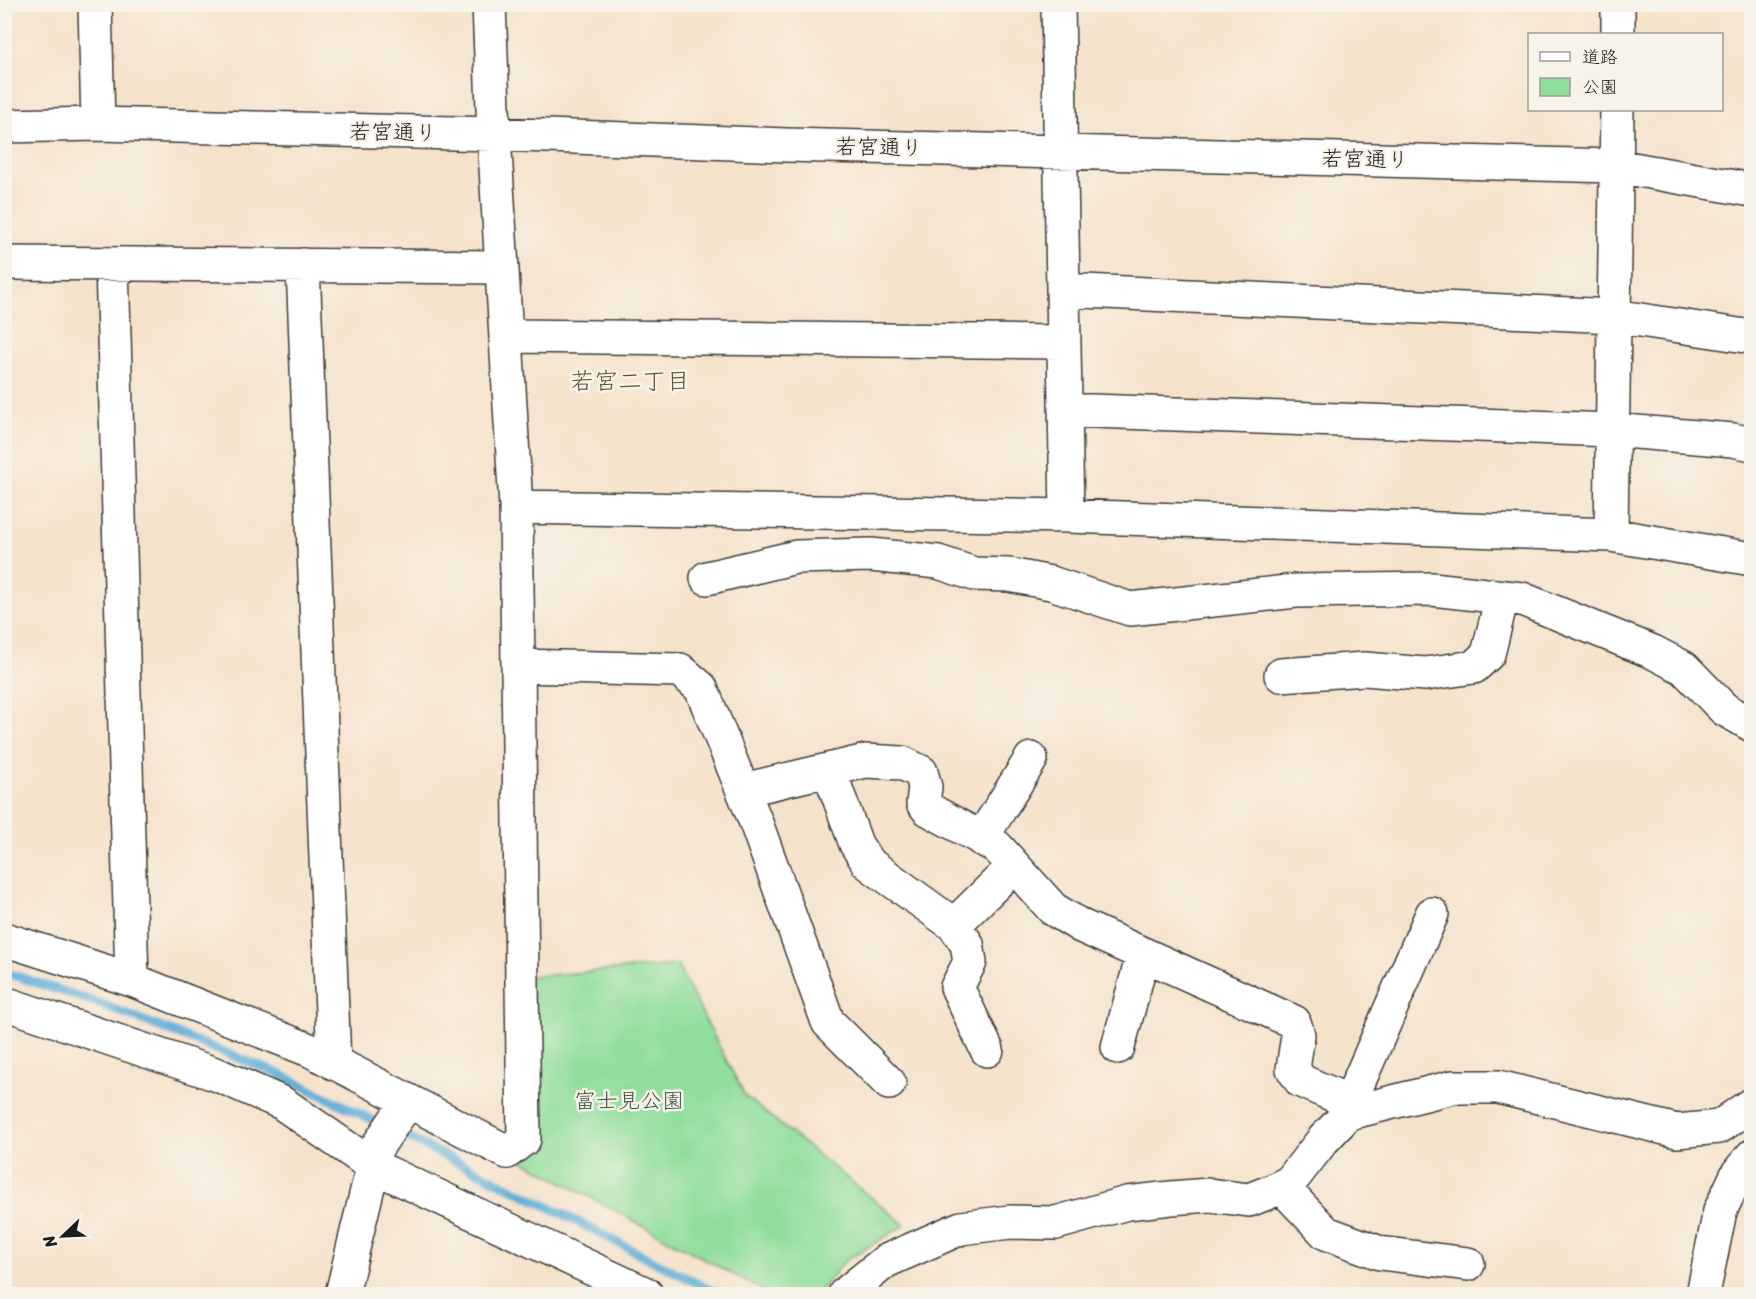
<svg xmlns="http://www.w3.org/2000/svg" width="1756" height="1299" font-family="Sriracha,'Klee One',sans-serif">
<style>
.green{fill:#91de9c;stroke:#567d5c;stroke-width:1.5}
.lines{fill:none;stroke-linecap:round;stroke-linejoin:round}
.stream{stroke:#5faed9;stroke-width:9}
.minor-casing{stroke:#3d3a36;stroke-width:36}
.minor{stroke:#fff;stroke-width:33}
.labels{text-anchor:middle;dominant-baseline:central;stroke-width:5;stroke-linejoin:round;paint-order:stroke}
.street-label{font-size:22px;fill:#1c1c1c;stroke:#f7f3e8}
.park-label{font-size:22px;fill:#3f5642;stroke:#f7f3e8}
.neighbourhood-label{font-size:24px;fill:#665339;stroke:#f7f3e8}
</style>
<rect width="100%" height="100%" fill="#f7f3e8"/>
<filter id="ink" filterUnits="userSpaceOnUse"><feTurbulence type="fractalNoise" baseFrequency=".0167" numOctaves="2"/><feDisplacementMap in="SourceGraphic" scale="12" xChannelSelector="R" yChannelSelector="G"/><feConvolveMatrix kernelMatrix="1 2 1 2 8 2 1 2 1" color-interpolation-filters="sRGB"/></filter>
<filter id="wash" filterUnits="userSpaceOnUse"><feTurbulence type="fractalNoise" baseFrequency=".008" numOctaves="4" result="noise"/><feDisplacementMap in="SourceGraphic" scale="24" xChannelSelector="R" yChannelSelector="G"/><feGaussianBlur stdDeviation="1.35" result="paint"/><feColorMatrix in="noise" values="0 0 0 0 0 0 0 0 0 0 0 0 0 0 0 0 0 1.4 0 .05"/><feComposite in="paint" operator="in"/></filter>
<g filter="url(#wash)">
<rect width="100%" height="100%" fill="#f5e2cb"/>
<path class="green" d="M677,965L745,1096L905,1225L846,1260L817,1294H769L507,1152L523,977Z"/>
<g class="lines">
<path class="stream" d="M4,972L101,1004L277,1073L545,1205L718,1294"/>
</g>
</g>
<g filter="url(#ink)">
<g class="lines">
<g class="minor-casing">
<path id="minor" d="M95,4L98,124
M1058,4L1067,516
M1618,34V4
M4,126L98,124L494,134L786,145L1616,166L1752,190
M4,263L502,267
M112,264L132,980
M303,265L334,1063
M1063,290L1614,316L1752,337
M506,336L1064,342
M1065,410L1612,430L1733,440L1752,444
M516,507L1067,516L1611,535L1752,559
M1611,535L1617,110
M707,578L796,557L871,555L938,562L974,574L1009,575L1051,583L1130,609L1296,591L1432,589L1522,599L1653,652L1684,668L1724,709L1752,725
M519,666L680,670L701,688L755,820L828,1022L889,1083
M1281,675L1365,669L1425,674L1474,667L1488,654L1502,597
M829,770L856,844L868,863L954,925L967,944L970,962L957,987L987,1050
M743,790L866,761L902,763L921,772L925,787L923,803L928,809L997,847L1053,909L1081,926L1294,1022L1298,1035L1293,1069L1301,1081L1350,1102
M981,839L1031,759
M954,925L1014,866
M4,939L132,980L312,1051L507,1152L524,1139L516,507L494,134L489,4
M4,1003L218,1075L282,1103L373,1166L646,1294
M1118,1047L1143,955
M1345,1114L1453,1087H1498L1677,1131L1719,1127L1752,1104
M367,1162L408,1101
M1282,1187L1326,1233L1380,1253L1468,1264
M342,1294L373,1166
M845,1294L886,1261L961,1228L1010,1222L1056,1223L1127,1203L1171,1198L1209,1195L1249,1200L1272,1191L1290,1182L1323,1140L1342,1120L1432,914
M1703,1294L1720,1211L1738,1173L1752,1156"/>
</g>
<use href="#minor" class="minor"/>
</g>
</g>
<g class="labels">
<g class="street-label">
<text transform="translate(393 132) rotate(1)">若宮通り</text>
<text transform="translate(879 147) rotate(1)">若宮通り</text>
<text transform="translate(1365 159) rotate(1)">若宮通り</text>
</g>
<g class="park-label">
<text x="629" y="1100">富士見公園</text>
</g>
<g class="neighbourhood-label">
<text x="630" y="381">若宮二丁目</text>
</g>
</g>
<rect width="1756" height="1299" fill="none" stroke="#f7f3e8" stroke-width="24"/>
<rect x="1528" y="33" width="195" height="78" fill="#f7f3e8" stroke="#9f9d96" stroke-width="1.5"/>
<rect x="1540" y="52" width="30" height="9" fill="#ffffff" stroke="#9f9d96" stroke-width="1.5"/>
<text x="1582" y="63" font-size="18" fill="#1c1c1c">道路</text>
<rect x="1540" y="78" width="30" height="18" fill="#91de9c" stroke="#9f9d96" stroke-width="1.5"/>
<text x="1582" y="93" font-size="18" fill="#1c1c1c">公園</text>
<g transform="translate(63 1236) rotate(247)" stroke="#f7f3e8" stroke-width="4.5" paint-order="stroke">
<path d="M0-4.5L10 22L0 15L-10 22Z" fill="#1c1c1c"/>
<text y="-9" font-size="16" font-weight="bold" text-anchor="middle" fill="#1c1c1c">N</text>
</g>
</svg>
